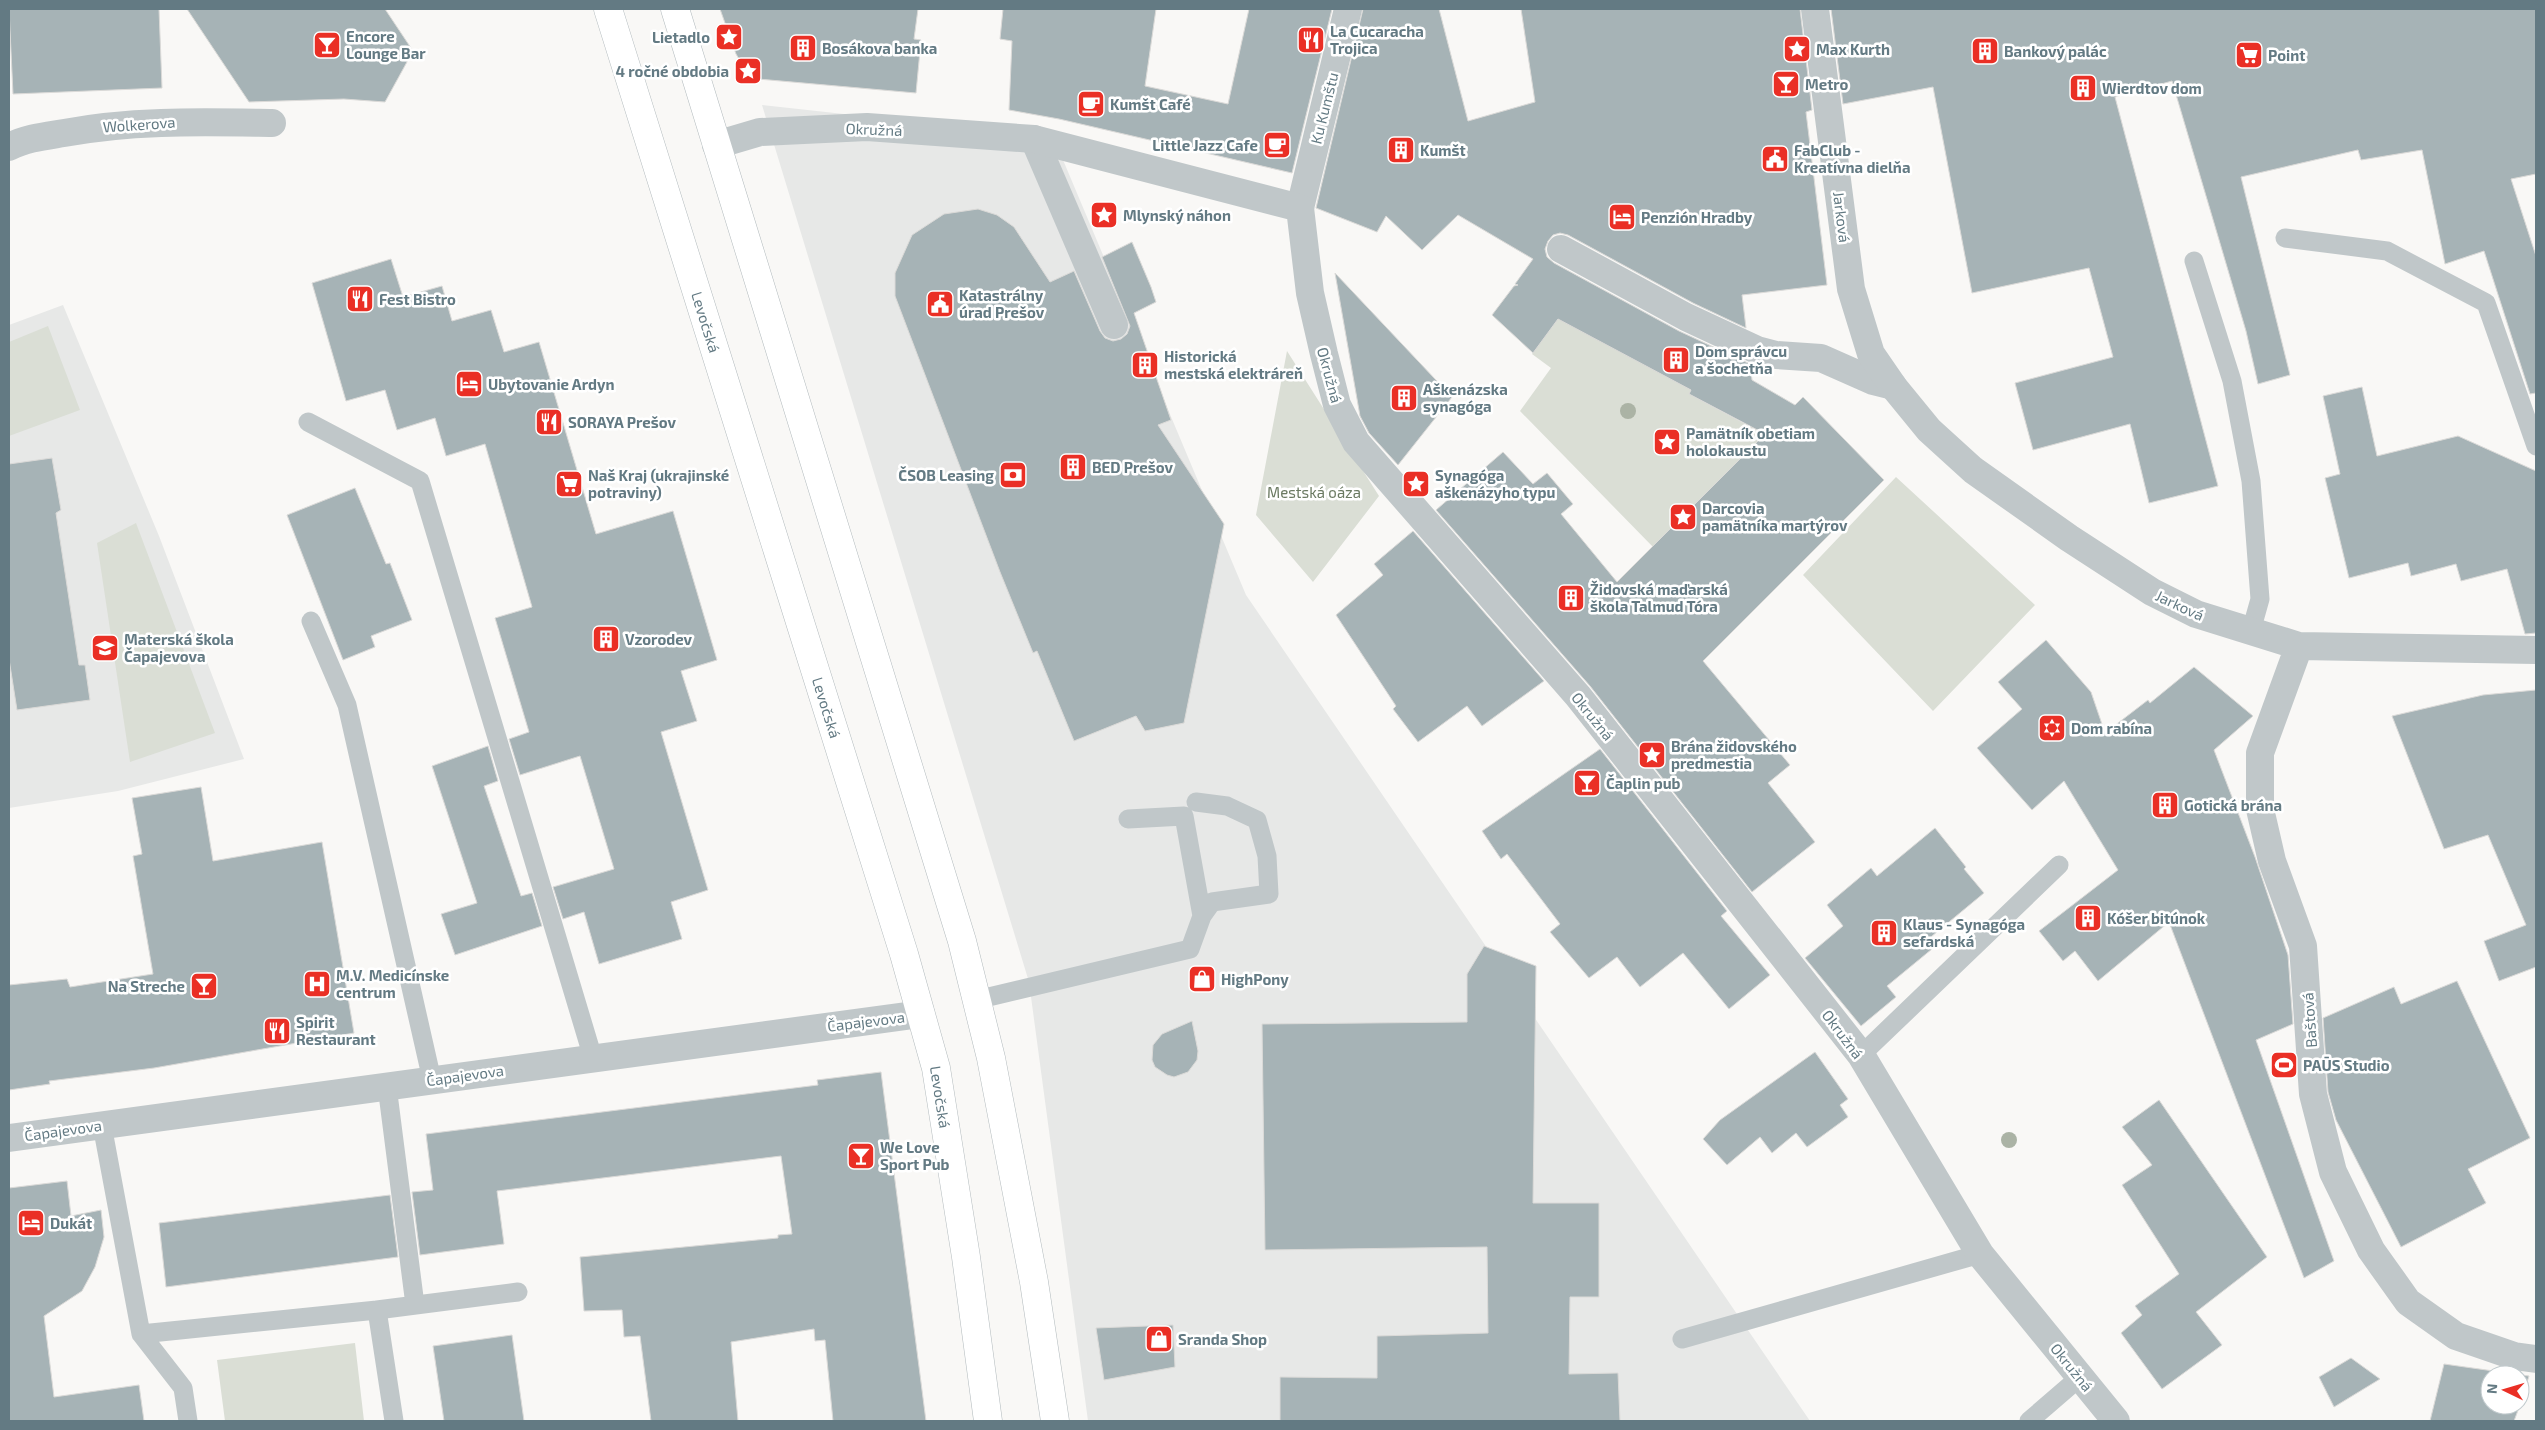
<svg xmlns="http://www.w3.org/2000/svg" width="2545" height="1430" font-family="'Exo 2',sans-serif">
<style>
.built{fill:#e7e8e7}
.green{fill:#daded5}
.building{fill:#a6b3b6;stroke:#dbdad8}
.lines{fill:none;stroke-linecap:round;stroke-linejoin:round}
.primary-casing{stroke:#b3bbbe;stroke-width:29}
.service{stroke:#c0c7c9;stroke-width:19}
.pedestrian{stroke:#c0c7c9;stroke-width:28}
.minor{stroke:#c0c7c9;stroke-width:28}
.primary{stroke:#fff;stroke-width:28}
.tree{fill:#abb3a5}
.labels{text-anchor:middle;dominant-baseline:central;stroke-width:5;stroke-linejoin:round;paint-order:stroke}
.poi-label{font-size:15px;font-weight:bold;fill:#637a83;stroke:#fff;text-anchor:start}
.street-label{font-size:15px;fill:#637a83;stroke:#fff}
.park-label{font-size:15px;fill:#6b7a62;stroke:#fff}
</style>
<rect width="100%" height="100%" fill="#f9f8f6"/>
<path class="built" d="M762,105L935,124L1058,148L1246,595L1810,1421H1088L1029,982Z
M63,305L159,536L244,759L118,791L9,808V325Z"/>
<path class="green" d="M1558,318L1691,390L1689,394L1747,425L1769,430L1653,547L1520,411L1551,368L1532,354Z
M48,326L80,410L9,436V342Z
M1287,351L1379,496L1313,582L1256,515Z
M1896,477L2035,605L1933,711L1803,575Z
M136,523L215,733L130,762L97,543Z
M355,1343L364,1421H225L217,1360Z"/>
<path class="building" d="M9,9H159L162,88L13,94Z
M187,9H385L413,51L385,102L344,99L249,102Z
M720,9H918L914,39L921,40L916,93L758,79L742,64L736,54Z
M1003,9H1156L1145,86L1228,104L1249,9H1332L1292,173L1059,119L1009,110L1012,41L1000,39Z
M1363,9H1439L1468,121L1535,102L1521,9H1800L1812,110L1806,112L1827,285L1742,295L1746,328L1693,303L1568,235L1560,233L1553,235L1548,241L1545,249L1547,257L1554,263L1679,331L1750,364L1752,380L1795,405L1803,397L1884,480L1703,661L1790,765L1768,783L1815,842L1752,892L1590,686L1436,510L1503,452L1533,484L1547,473L1573,504L1561,514L1617,582L1765,434L1689,394L1691,390L1558,319L1533,353L1492,315L1514,286L1518,285L1515,284L1533,259L1458,215L1422,250L1386,216L1377,232L1316,208Z
M1831,9H2536V174L2511,179L2536,256V393L2530,394L2484,251L2445,264L2422,150L2361,160L2358,150L2241,177L2290,375L2258,384L2246,331L2172,81L2115,97L2218,486L2149,503L2130,424L2033,450L2015,383L2113,357L2089,268L1972,293L1933,87L1843,104Z
M978,209L997,215L1014,227L1050,282L1074,271L1100,331L1105,338L1113,341L1121,339L1127,334L1130,326L1102,257L1132,242L1151,287L1156,302L1134,313L1171,420L1158,425L1224,524L1184,723L1145,731L1136,716L1074,741L1037,651L1033,653L1000,572L895,296V273L912,235L944,214Z
M391,259L403,297L442,286L452,321L491,310L504,352L539,342L596,534L673,511L717,660L681,671L697,721L661,732L708,890L671,902L682,939L599,964L584,912L563,919L553,887L614,869L580,756L520,775L509,739L529,732L495,618L532,607L485,444L446,456L435,418L397,430L385,390L346,401L312,283Z
M1335,273L1452,397L1398,465L1369,433L1360,416Z
M2362,387L2377,456L2458,436L2536,471V633L2525,634L2507,569L2461,581L2456,564L2411,576L2408,563L2349,578L2325,478L2340,474L2323,396Z
M52,458L61,510L56,513L79,665H85L90,700L17,710L9,659V464Z
M355,488L386,564L390,563L412,620L371,636L375,647L343,660L287,515Z
M1413,531L1544,681L1482,726L1467,706L1418,742L1393,709L1396,706L1336,615L1383,575L1374,564Z
M2046,640L2091,692L2105,733L2148,700L2150,703L2194,667L2253,716L2214,750L2255,857L2288,955L2293,1024L2256,1040L2334,1261L2304,1278L2169,922L2098,981L2075,951L2063,961L2039,931L2118,870L2064,781L2032,810L1977,748L2022,709L1998,682Z
M2536,690V967L2499,981L2484,941L2526,925L2488,835L2444,849L2392,716L2483,695Z
M488,746L498,781L484,786L521,896L532,893L542,926L455,955L441,914L477,903L432,766Z
M1600,749L1727,911L1721,916L1770,975L1729,1009L1683,953L1640,987L1617,957L1589,978L1550,932L1560,924L1507,854L1501,859L1482,831Z
M201,787L213,861L322,842L354,1033L154,1068L49,1081L50,1084L9,1090V985L67,979L70,987L153,974L133,856L142,854L132,798Z
M1935,828L1966,867L1964,869L1984,893L1926,941L1932,949L1887,986L1896,997L1861,1026L1805,958L1843,926L1827,905L1871,868L1877,876Z
M1484,946L1536,966L1533,1203H1599V1297H1570L1569,1374L1618,1373L1620,1421H1280V1377L1377,1378V1336L1488,1333L1487,1247L1265,1250L1262,1024L1467,1022V974Z
M2457,981L2530,1138L2468,1169L2486,1203L2401,1247L2336,1120L2328,1092L2323,1018L2394,987L2401,1004Z
M1192,1021L1198,1051L1197,1060L1188,1072L1174,1077L1167,1075L1155,1067L1152,1060L1153,1045L1162,1034Z
M1815,1052L1848,1099L1840,1105L1848,1117L1807,1147L1796,1133L1772,1153L1760,1137L1727,1165L1703,1139L1720,1120Z
M881,1072L926,1421H833L825,1340L815,1341L814,1329L731,1342L738,1421H651L640,1336L624,1337L622,1310L584,1311L580,1257L778,1238V1235L792,1234L781,1156L497,1191L504,1244L420,1255L412,1192L433,1190L426,1134L818,1085L817,1080Z
M2159,1100L2267,1257L2196,1312L2222,1345L2162,1389L2121,1333L2142,1315L2135,1306L2179,1274L2122,1185L2152,1165L2122,1127Z
M67,1181L71,1216L101,1210L104,1237L95,1267L82,1291L44,1316L54,1397L139,1385L144,1421H9V1188Z
M390,1195L398,1257L166,1287L159,1223Z
M1173,1325L1175,1367L1104,1380L1096,1328Z
M512,1335L524,1421H444L433,1346Z
M2351,1358L2380,1379L2334,1407L2319,1377Z
M2444,1364L2529,1376L2520,1404V1375H2490V1405H2520L2514,1421H2430Z"/>
<g class="lines">
<g class="primary-casing">
<g id="primary">
<path id="s1" d="M608,9L904,954L936,1068L966,1257L988,1421"/>
<path d="M675,9L962,941L991,1058L1034,1282L1055,1421"/>
</g>
</g>
<path class="service" d="M2285,238L2387,251L2486,303L2536,446
M2194,261L2232,381L2251,481L2260,599L2251,631
M308,422L420,481L593,1058
M311,621L347,705L432,1080
M1128,819L1184,816L1202,916
M976,1000L1190,949L1202,916L1212,902L1269,894L1267,856L1257,820L1227,806L1196,802
M1861,1055L2059,865
M387,1086L415,1305
M102,1125L141,1334L183,1388L188,1421
M377,1310L394,1421
M141,1334L377,1310L518,1292
M1682,1339L1980,1254
M2029,1421L2080,1377"/>
<path class="pedestrian" d="M1034,139L1114,325
M1300,208L1348,9
M1561,249L1686,317L1757,350L1776,355L1821,358L1873,381L1893,386"/>
<path class="minor" d="M1815,9L1851,289L1871,354L1893,386L1929,430L1973,470L2069,538L2152,592L2196,614L2299,646L2536,650
M716,145L760,132L867,127L1034,139L1300,208L1310,293L1324,354L1337,405L1356,442L1578,696L1861,1055L1980,1254L2116,1421
M9,147C26,138 46,136 64,133C133,120 202,122 272,123
M2299,646L2260,753V809L2272,861L2303,946L2313,1094L2333,1172L2371,1250L2408,1302L2456,1336L2514,1356L2536,1359
M9,1138L921,1014"/>
<use href="#primary" class="primary"/>
</g>
<g class="tree">
<circle cx="1628" cy="411" r="8"/>
<circle cx="2009" cy="1140" r="8"/>
</g>
<defs>
<g id="sight-square" transform="scale(1.4375)"><rect x="-9" y="-9" width="18" height="18" rx="4" fill="#ea2f25" stroke="#fff"/><path d="M0-6L1.8-2.2L6-1.7L2.9 1.2L3.7 5.4L0 3.3L-3.7 5.4L-2.9 1.2L-6-1.7L-1.8-2.2Z" fill="#fff"/></g>
<g id="restaurant-square" transform="scale(1.4375)"><rect x="-9" y="-9" width="18" height="18" rx="4" fill="#ea2f25" stroke="#fff"/><path d="M-5-6h1v4h1v-4h1v4h1v-4h1v5L-1.5 .5V6h-2V.5L-5-1ZM5-6V6H3V1.5H1.5Q1.5-4 5-6Z" fill="#fff"/></g>
<g id="bar-square" transform="scale(1.4375)"><rect x="-9" y="-9" width="18" height="18" rx="4" fill="#ea2f25" stroke="#fff"/><path d="M-6-5H6L.8 .8V4.5H3.5V6h-7V4.5H-.8V.8Z" fill="#fff"/></g>
<g id="building-square" transform="scale(1.4375)"><rect x="-9" y="-9" width="18" height="18" rx="4" fill="#ea2f25" stroke="#fff"/><path d="M-4-6H4V6H1V3H-1V6H-4ZM-2.5-4.3h1.7v1.8h-1.7ZM.8-4.3h1.7v1.8H.8ZM-2.5-1h1.7V.8h-1.7ZM.8-1h1.7V.8H.8Z" fill="#fff"/></g>
<g id="supermarket-square" transform="scale(1.4375)"><rect x="-9" y="-9" width="18" height="18" rx="4" fill="#ea2f25" stroke="#fff"/><path d="M-6-5.5h2.5l.6 2H6L4.5 2H-2.5L-4.4-4H-6ZM-1.5 3.2a1.3 1.3 0 1 0 .1 0ZM3 3.2a1.3 1.3 0 1 0 .1 0Z" fill="#fff"/></g>
<g id="cafe-square" transform="scale(1.4375)"><rect x="-9" y="-9" width="18" height="18" rx="4" fill="#ea2f25" stroke="#fff"/><path d="M-5.5-4.5H6V0H3Q3 3.5 0 3.5H-2.5Q-5.5 3.5-5.5 0ZM3-3.2v2h1.7v-2ZM-6 4.5H4V6H-6Z" fill="#fff"/></g>
<g id="civic-square" transform="scale(1.4375)"><rect x="-9" y="-9" width="18" height="18" rx="4" fill="#ea2f25" stroke="#fff"/><path d="M-.6-6.5H3V-4.5H.6V-3L4-1V1h2V6H-6V1h2V-1L-.6-3ZM-1.2 2.5V6h2.4V2.5Z" fill="#fff"/></g>
<g id="hotel-square" transform="scale(1.4375)"><rect x="-9" y="-9" width="18" height="18" rx="4" fill="#ea2f25" stroke="#fff"/><path d="M-6-4.5h1.5V1H6V5H4.5V3h-9V5H-6ZM-4 0a1.8 1.8 0 1 1 3.6 0ZM.5 0V-2.5h3Q6-2.5 6 0Z" fill="#fff"/></g>
<g id="bank-square" transform="scale(1.4375)"><rect x="-9" y="-9" width="18" height="18" rx="4" fill="#ea2f25" stroke="#fff"/><path d="M-6-4H6V4H-6ZM0-2.3a2.3 2.3 0 1 0 0 4.6a2.3 2.3 0 1 0 0-4.6Z" fill="#fff"/></g>
<g id="school-square" transform="scale(1.4375)"><rect x="-9" y="-9" width="18" height="18" rx="4" fill="#ea2f25" stroke="#fff"/><path d="M0-5L7-2L0 1L-7-2ZM-4 1L0 2.5L4 1V4Q0 6-4 4Z" fill="#fff"/></g>
<g id="synagogue-square" transform="scale(1.4375)"><rect x="-9" y="-9" width="18" height="18" rx="4" fill="#ea2f25" stroke="#fff"/><path d="M0-6.5L5.6 3.2H-5.6ZM0 6.5L5.6-3.2H-5.6Z" fill="#fff"/></g>
<g id="shop-square" transform="scale(1.4375)"><rect x="-9" y="-9" width="18" height="18" rx="4" fill="#ea2f25" stroke="#fff"/><path d="M-5-2.5h2.3a2.7 3.5 0 0 1 5.4 0H5L5.5 6h-11ZM-1.5-2.5h3a1.5 2.3 0 0 0-3 0Z" fill="#fff"/></g>
<g id="hospital-square" transform="scale(1.4375)"><rect x="-9" y="-9" width="18" height="18" rx="4" fill="#ea2f25" stroke="#fff"/><path d="M-5-5h3v3.5h4V-5h3V5h-3V1.5h-4V5h-3Z" fill="#fff"/></g>
<g id="stadium-square" transform="scale(1.4375)"><rect x="-9" y="-9" width="18" height="18" rx="4" fill="#ea2f25" stroke="#fff"/><path d="M0-5a6.5 5 0 1 0 0 10a6.5 5 0 1 0 0-10ZM-3.5-1.8h7v3.6h-7Z" fill="#fff"/></g>
</defs>
<g fill-rule="evenodd">
<use href="#sight-square" x="729" y="37"/>
<use href="#restaurant-square" x="1311" y="40"/>
<use href="#bar-square" x="327" y="45"/>
<use href="#building-square" x="803" y="48"/>
<use href="#sight-square" x="1797" y="49"/>
<use href="#building-square" x="1985" y="51"/>
<use href="#supermarket-square" x="2249" y="55"/>
<use href="#sight-square" x="748" y="71"/>
<use href="#bar-square" x="1786" y="84"/>
<use href="#building-square" x="2083" y="88"/>
<use href="#cafe-square" x="1091" y="104"/>
<use href="#cafe-square" x="1277" y="145"/>
<use href="#building-square" x="1401" y="150"/>
<use href="#civic-square" x="1775" y="159"/>
<use href="#sight-square" x="1104" y="215"/>
<use href="#hotel-square" x="1622" y="217"/>
<use href="#restaurant-square" x="360" y="299"/>
<use href="#civic-square" x="940" y="304"/>
<use href="#building-square" x="1676" y="360"/>
<use href="#building-square" x="1145" y="365"/>
<use href="#hotel-square" x="469" y="384"/>
<use href="#building-square" x="1404" y="398"/>
<use href="#restaurant-square" x="549" y="422"/>
<use href="#sight-square" x="1667" y="442"/>
<use href="#building-square" x="1073" y="467"/>
<use href="#bank-square" x="1013" y="475"/>
<use href="#supermarket-square" x="569" y="484"/>
<use href="#sight-square" x="1416" y="484"/>
<use href="#sight-square" x="1683" y="517"/>
<use href="#building-square" x="1571" y="598"/>
<use href="#building-square" x="606" y="639"/>
<use href="#school-square" x="105" y="648"/>
<use href="#synagogue-square" x="2052" y="728"/>
<use href="#sight-square" x="1652" y="755"/>
<use href="#bar-square" x="1587" y="783"/>
<use href="#building-square" x="2165" y="805"/>
<use href="#building-square" x="2088" y="918"/>
<use href="#building-square" x="1884" y="933"/>
<use href="#shop-square" x="1202" y="979"/>
<use href="#hospital-square" x="317" y="984"/>
<use href="#bar-square" x="204" y="986"/>
<use href="#restaurant-square" x="277" y="1031"/>
<use href="#stadium-square" x="2284" y="1065"/>
<use href="#bar-square" x="861" y="1156"/>
<use href="#hotel-square" x="31" y="1223"/>
<use href="#shop-square" x="1159" y="1339"/>
</g>
<g class="labels">
<g class="poi-label">
<text x="1330" y="31">La Cucaracha<tspan x="1330" dy="17">Trojica</tspan></text>
<text x="346" y="36">Encore<tspan x="346" dy="17">Lounge Bar</tspan></text>
<text x="710" y="37" text-anchor="end">Lietadlo</text>
<text x="822" y="48">Bosákova banka</text>
<text x="1816" y="49">Max Kurth</text>
<text x="2004" y="51">Bankový palác</text>
<text x="2268" y="55">Point</text>
<text x="729" y="71" text-anchor="end">4 ročné obdobia</text>
<text x="1805" y="84">Metro</text>
<text x="2102" y="88">Wierdtov dom</text>
<text x="1110" y="104">Kumšt Café</text>
<text x="1258" y="145" text-anchor="end">Little Jazz Cafe</text>
<text x="1420" y="150">Kumšt</text>
<text x="1794" y="150">FabClub -<tspan x="1794" dy="17">Kreatívna dielňa</tspan></text>
<text x="1123" y="215">Mlynský náhon</text>
<text x="1641" y="217">Penzión Hradby</text>
<text x="959" y="295">Katastrálny<tspan x="959" dy="17">úrad Prešov</tspan></text>
<text x="379" y="299">Fest Bistro</text>
<text x="1695" y="351">Dom správcu<tspan x="1695" dy="17">a šochetňa</tspan></text>
<text x="1164" y="356">Historická<tspan x="1164" dy="17">mestská elektráreň</tspan></text>
<text x="488" y="384">Ubytovanie Ardyn</text>
<text x="1423" y="389">Aškenázska<tspan x="1423" dy="17">synagóga</tspan></text>
<text x="568" y="422">SORAYA Prešov</text>
<text x="1686" y="433">Pamätník obetiam<tspan x="1686" dy="17">holokaustu</tspan></text>
<text x="1092" y="467">BED Prešov</text>
<text x="588" y="475">Naš Kraj (ukrajinské<tspan x="588" dy="17">potraviny)</tspan></text>
<text x="994" y="475" text-anchor="end">ČSOB Leasing</text>
<text x="1435" y="475">Synagóga<tspan x="1435" dy="17">aškenázyho typu</tspan></text>
<text x="1702" y="508">Darcovia<tspan x="1702" dy="17">pamätníka martýrov</tspan></text>
<text x="1590" y="589">Židovská maďarská<tspan x="1590" dy="17">škola Talmud Tóra</tspan></text>
<text x="124" y="639">Materská škola<tspan x="124" dy="17">Čapajevova</tspan></text>
<text x="625" y="639">Vzorodev</text>
<text x="2071" y="728">Dom rabína</text>
<text x="1671" y="746">Brána židovského<tspan x="1671" dy="17">predmestia</tspan></text>
<text x="1606" y="783">Čaplin pub</text>
<text x="2184" y="805">Gotická brána</text>
<text x="2107" y="918">Kóšer bitúnok</text>
<text x="1903" y="924">Klaus - Synagóga<tspan x="1903" dy="17">sefardská</tspan></text>
<text x="336" y="975">M.V. Medicínske<tspan x="336" dy="17">centrum</tspan></text>
<text x="1221" y="979">HighPony</text>
<text x="185" y="986" text-anchor="end">Na Streche</text>
<text x="296" y="1022">Spirit<tspan x="296" dy="17">Restaurant</tspan></text>
<text x="2303" y="1065">PAŪS Studio</text>
<text x="880" y="1147">We Love<tspan x="880" dy="17">Sport Pub</tspan></text>
<text x="50" y="1223">Dukát</text>
<text x="1178" y="1339">Sranda Shop</text>
</g>
<g class="street-label">
<text transform="translate(1324 108) rotate(-76)">Ku Kumštu</text>
<text transform="translate(139 124) rotate(-4)">Wolkerova</text>
<text transform="translate(874 129) rotate(2)">Okružná</text>
<text transform="translate(1842 217) rotate(83)">Jarková</text>
<text stroke="none"><textPath href="#s1" startOffset="328">Levočská</textPath></text>
<text transform="translate(1330 375) rotate(75)">Okružná</text>
<text transform="translate(2180 605) rotate(25)">Jarková</text>
<text stroke="none"><textPath href="#s1" startOffset="732">Levočská</textPath></text>
<text transform="translate(1593 716) rotate(51)">Okružná</text>
<text transform="translate(2309 1020) rotate(-94)">Baštová</text>
<text transform="translate(866 1021) rotate(-7)">Čapajevova</text>
<text transform="translate(1843 1034) rotate(53)">Okružná</text>
<text transform="translate(465 1075) rotate(-8)">Čapajevova</text>
<text stroke="none"><textPath href="#s1" startOffset="1138">Levočská</textPath></text>
<text transform="translate(63 1130) rotate(-8)">Čapajevova</text>
<text transform="translate(2072 1367) rotate(51)">Okružná</text>
</g>
<g class="park-label">
<text x="1314" y="492">Mestská oáza</text>
</g>
</g>
<rect width="2545" height="1430" fill="none" stroke="#637a83" stroke-width="20"/>
<g transform="translate(2505 1390) rotate(275)"><circle r="24" fill="#ffffff" stroke="#c1cacd"/>
<path d="M0-4L9 19L0 12L-9 19Z" fill="#ea2f25"/>
<text y="-8" font-size="14" font-weight="bold" text-anchor="middle" fill="#637a83">N</text>
</g>
</svg>
